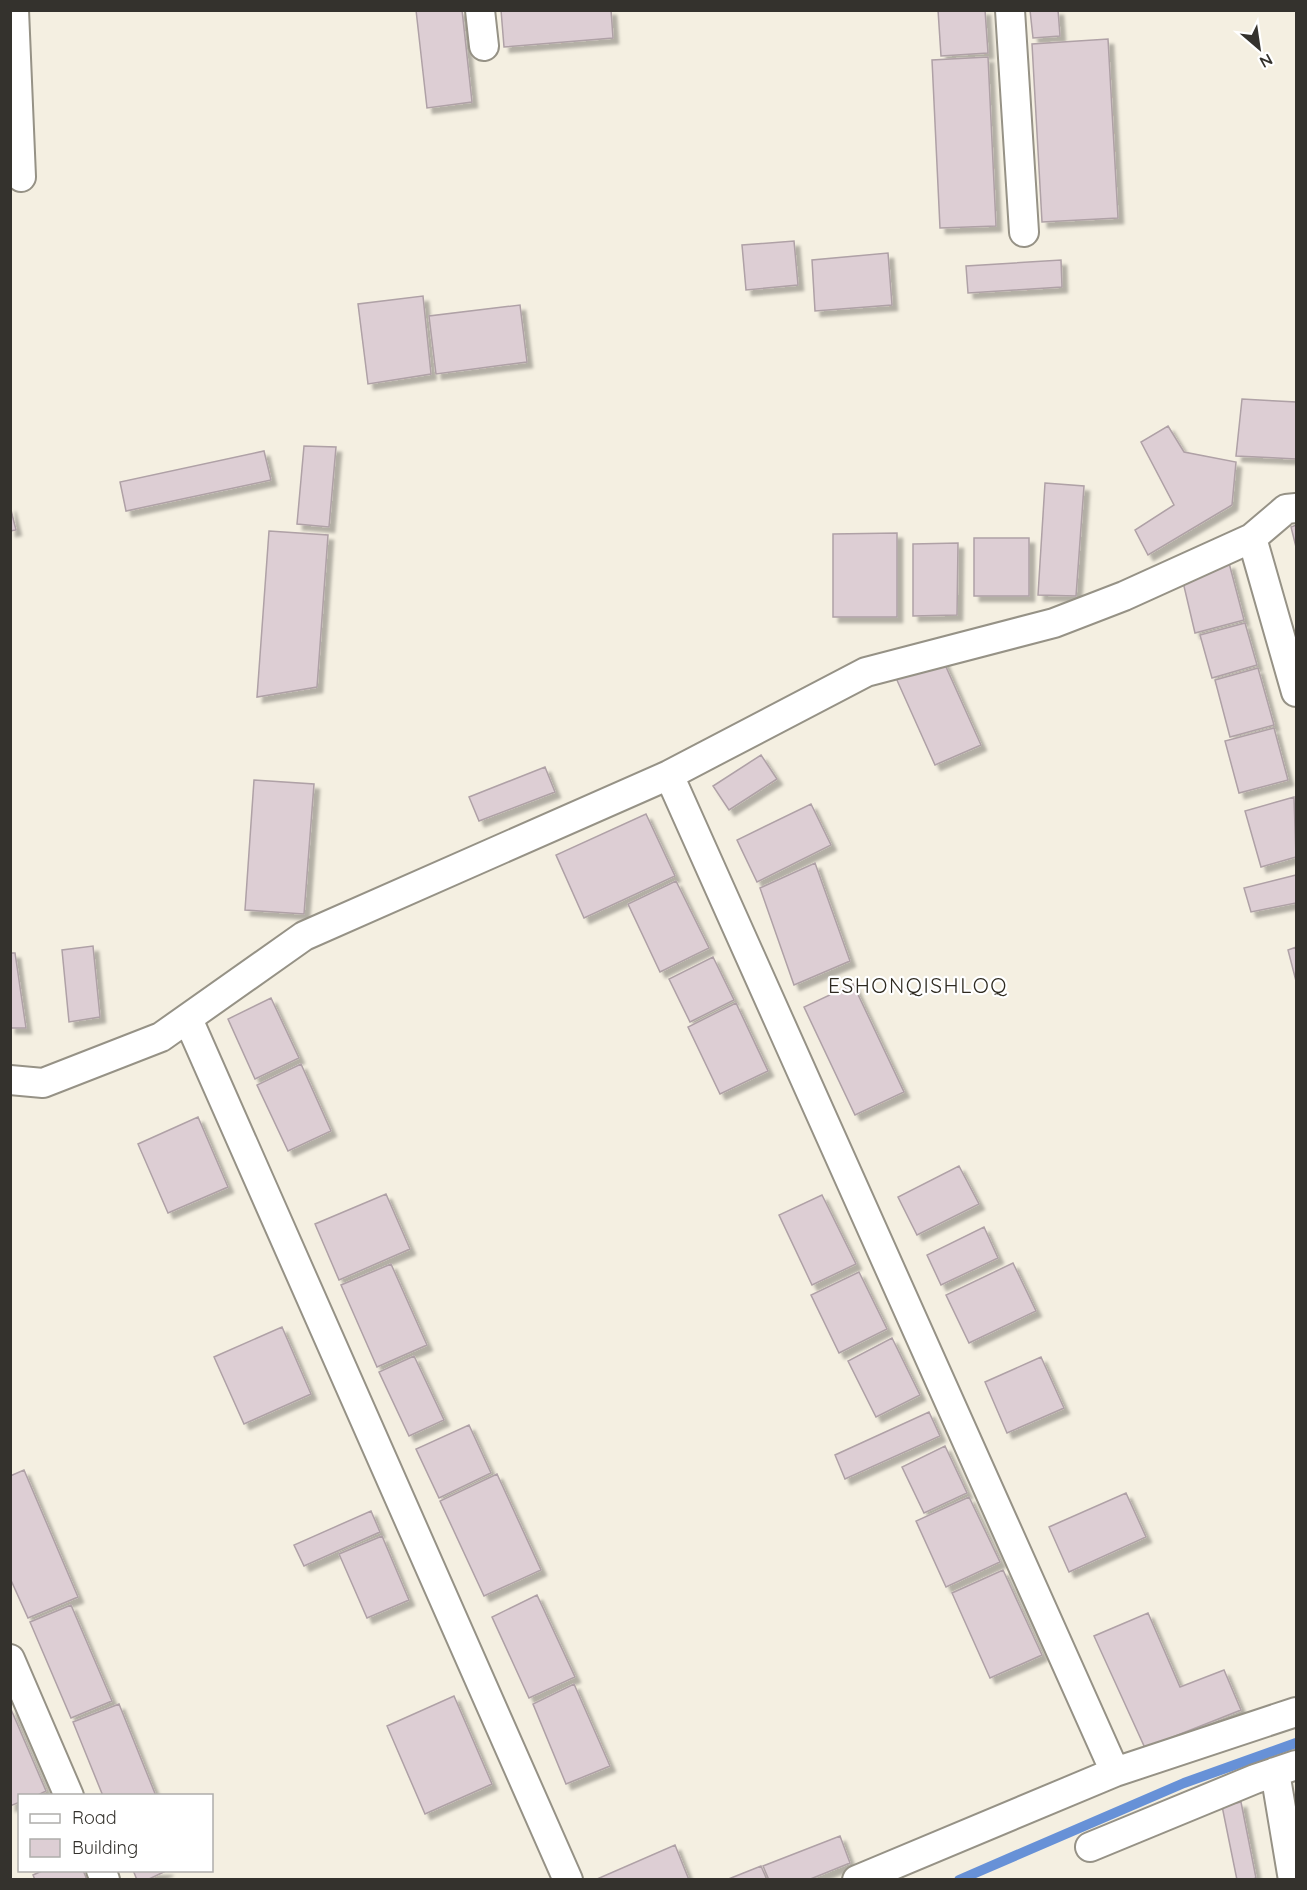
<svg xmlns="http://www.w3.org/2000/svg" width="1307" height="1890" font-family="Quicksand,sans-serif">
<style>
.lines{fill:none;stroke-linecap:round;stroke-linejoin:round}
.stream{stroke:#6791d7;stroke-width:10}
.building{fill:#ddced4;stroke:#afa1a6;stroke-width:1.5;filter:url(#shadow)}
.minor-casing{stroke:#969286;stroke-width:32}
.minor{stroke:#fff;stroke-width:28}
.labels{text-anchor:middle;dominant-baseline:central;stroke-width:4.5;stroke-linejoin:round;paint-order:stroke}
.quarter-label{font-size:21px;letter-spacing:1.5px;fill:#2e2a20;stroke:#fff}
</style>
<defs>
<filter id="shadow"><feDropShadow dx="5.5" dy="5.5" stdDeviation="1.5" flood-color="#0004"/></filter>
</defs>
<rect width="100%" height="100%" fill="#f4efe1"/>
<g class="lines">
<path class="stream" d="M959,1880L1184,1783L1296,1743"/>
</g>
<path class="building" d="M416,10H462L472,102L427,108Z
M501,10H611L613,38L504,47Z
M938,10H985L988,53L941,56Z
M1030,10H1058L1060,36L1033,38Z
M1108,39L1118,218L1042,222L1032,44Z
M988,57L996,226L940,228L932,60Z
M794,241L798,285L746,290L742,245Z
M888,253L892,305L815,311L812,260Z
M1061,260L1062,287L968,293L966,266Z
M423,296L431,374L368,384L358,304Z
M520,305L527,362L436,374L429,316Z
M1242,399L1296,402V459L1236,456Z
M1168,426L1184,452L1236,462L1232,505L1148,555L1135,530L1174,505L1141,442Z
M304,446L336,447L329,527L297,524Z
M264,451L271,480L126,511L120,482Z
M1045,483L1084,486L1076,596L1038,595Z
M10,506L16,530L10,531Z
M1296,525V547L1291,527Z
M269,531L328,535L317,687L257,697Z
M897,533V617H833V534Z
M974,538H1029V596H974Z
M958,543L957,615L913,616V544Z
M1229,563L1244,620L1195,633L1183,582Z
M1245,623L1257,665L1212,678L1200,635Z
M942,658L981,745L935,765L896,678Z
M1258,668L1274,725L1230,737L1215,680Z
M1274,728L1288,780L1239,793L1225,741Z
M761,755L777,779L729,810L713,786Z
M545,767L555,792L479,821L469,797Z
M254,780L314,784L304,914L245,910Z
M1294,797L1296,857L1261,867L1245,811Z
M811,804L831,845L757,882L737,840Z
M646,814L675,876L584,918L556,855Z
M815,863L850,961L794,985L760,888Z
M1296,875V903L1251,912L1244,888Z
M676,881L709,948L660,972L628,904Z
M93,946L100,1017L69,1022L62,950Z
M1296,947V981L1288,950Z
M10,953H15L26,1028H10Z
M713,957L734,1000L690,1022L669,979Z
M853,984L904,1092L855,1115L804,1007Z
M271,998L299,1058L255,1079L228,1019Z
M736,1003L768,1071L720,1094L688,1027Z
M301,1064L331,1131L288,1151L257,1085Z
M198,1117L228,1187L168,1213L138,1144Z
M959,1166L979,1204L917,1235L898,1197Z
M386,1194L410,1249L339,1280L315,1224Z
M822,1195L856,1264L812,1285L779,1215Z
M984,1227L998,1258L941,1285L927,1255Z
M1013,1263L1036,1311L969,1343L946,1295Z
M391,1264L427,1345L377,1367L341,1285Z
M859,1272L887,1329L839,1353L811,1295Z
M282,1327L311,1394L244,1424L214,1357Z
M892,1338L920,1395L876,1417L848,1361Z
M414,1356L444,1420L409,1436L379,1372Z
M1041,1357L1064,1408L1007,1433L985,1382Z
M929,1412L940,1436L845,1479L835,1455Z
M469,1425L491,1473L439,1498L416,1449Z
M945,1446L967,1493L924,1513L902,1467Z
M24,1470L78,1597L28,1618L10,1578V1476Z
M497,1474L541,1570L484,1596L440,1501Z
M1126,1493L1146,1537L1069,1572L1049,1527Z
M969,1497L1000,1562L946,1587L916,1521Z
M371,1511L380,1532L304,1566L294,1545Z
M382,1536L409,1600L367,1618L339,1554Z
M1003,1570L1042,1655L990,1678L952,1593Z
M537,1595L575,1677L529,1698L492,1617Z
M71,1605L112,1701L71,1718L30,1622Z
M1148,1613L1180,1687L1224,1670L1241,1710L1145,1748L1094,1636Z
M574,1684L610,1766L566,1784L533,1704Z
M454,1696L492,1784L425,1814L387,1726Z
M119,1704L156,1796H103L73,1722Z
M10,1707L46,1791L36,1796H20V1802L10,1806Z
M1241,1802L1256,1878L1250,1880H1237L1222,1806Z
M840,1836L850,1863L808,1880H769L763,1866Z
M675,1845L689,1880H597V1879Z
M761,1866L767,1880H726Z
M44,1870H83L87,1880H35L33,1875Z
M133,1870H168L147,1880H137Z"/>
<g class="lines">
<g class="minor-casing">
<path id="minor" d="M14,10L21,177
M480,10L484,46
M1010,10L1024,232
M1252,538L1296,692
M669,775L1115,1772
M188,1019L568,1880
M10,1080L43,1083L161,1037L304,936L669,775L866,672L1054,623L1124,596L1252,538L1286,509L1296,508
M10,1659L69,1796
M1275,1772L1293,1880
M1090,1847L1255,1779L1296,1765
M101,1870L105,1880
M857,1880L1115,1772L1296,1712"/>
</g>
<use href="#minor" class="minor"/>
</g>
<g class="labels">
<g class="quarter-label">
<text x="918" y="985">ESHONQISHLOQ</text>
</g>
</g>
<rect width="1307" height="1890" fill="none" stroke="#34322d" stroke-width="24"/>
<rect x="18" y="1794" width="195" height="78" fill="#ffffff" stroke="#aeadab" stroke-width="1.5"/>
<rect x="30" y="1814" width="30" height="9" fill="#ffffff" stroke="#aeadab" stroke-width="1.5"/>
<text x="72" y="1824" font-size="18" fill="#34322d">Road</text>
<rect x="30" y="1839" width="30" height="18" fill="#ddced4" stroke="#aeadab" stroke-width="1.5"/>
<text x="72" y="1854" font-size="18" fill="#34322d">Building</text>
<g transform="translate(1259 48) rotate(151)" stroke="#ffffff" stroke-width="4.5" paint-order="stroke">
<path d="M0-4.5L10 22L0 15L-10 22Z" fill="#34322d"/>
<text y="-9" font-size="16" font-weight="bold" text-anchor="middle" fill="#34322d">N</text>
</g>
</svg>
